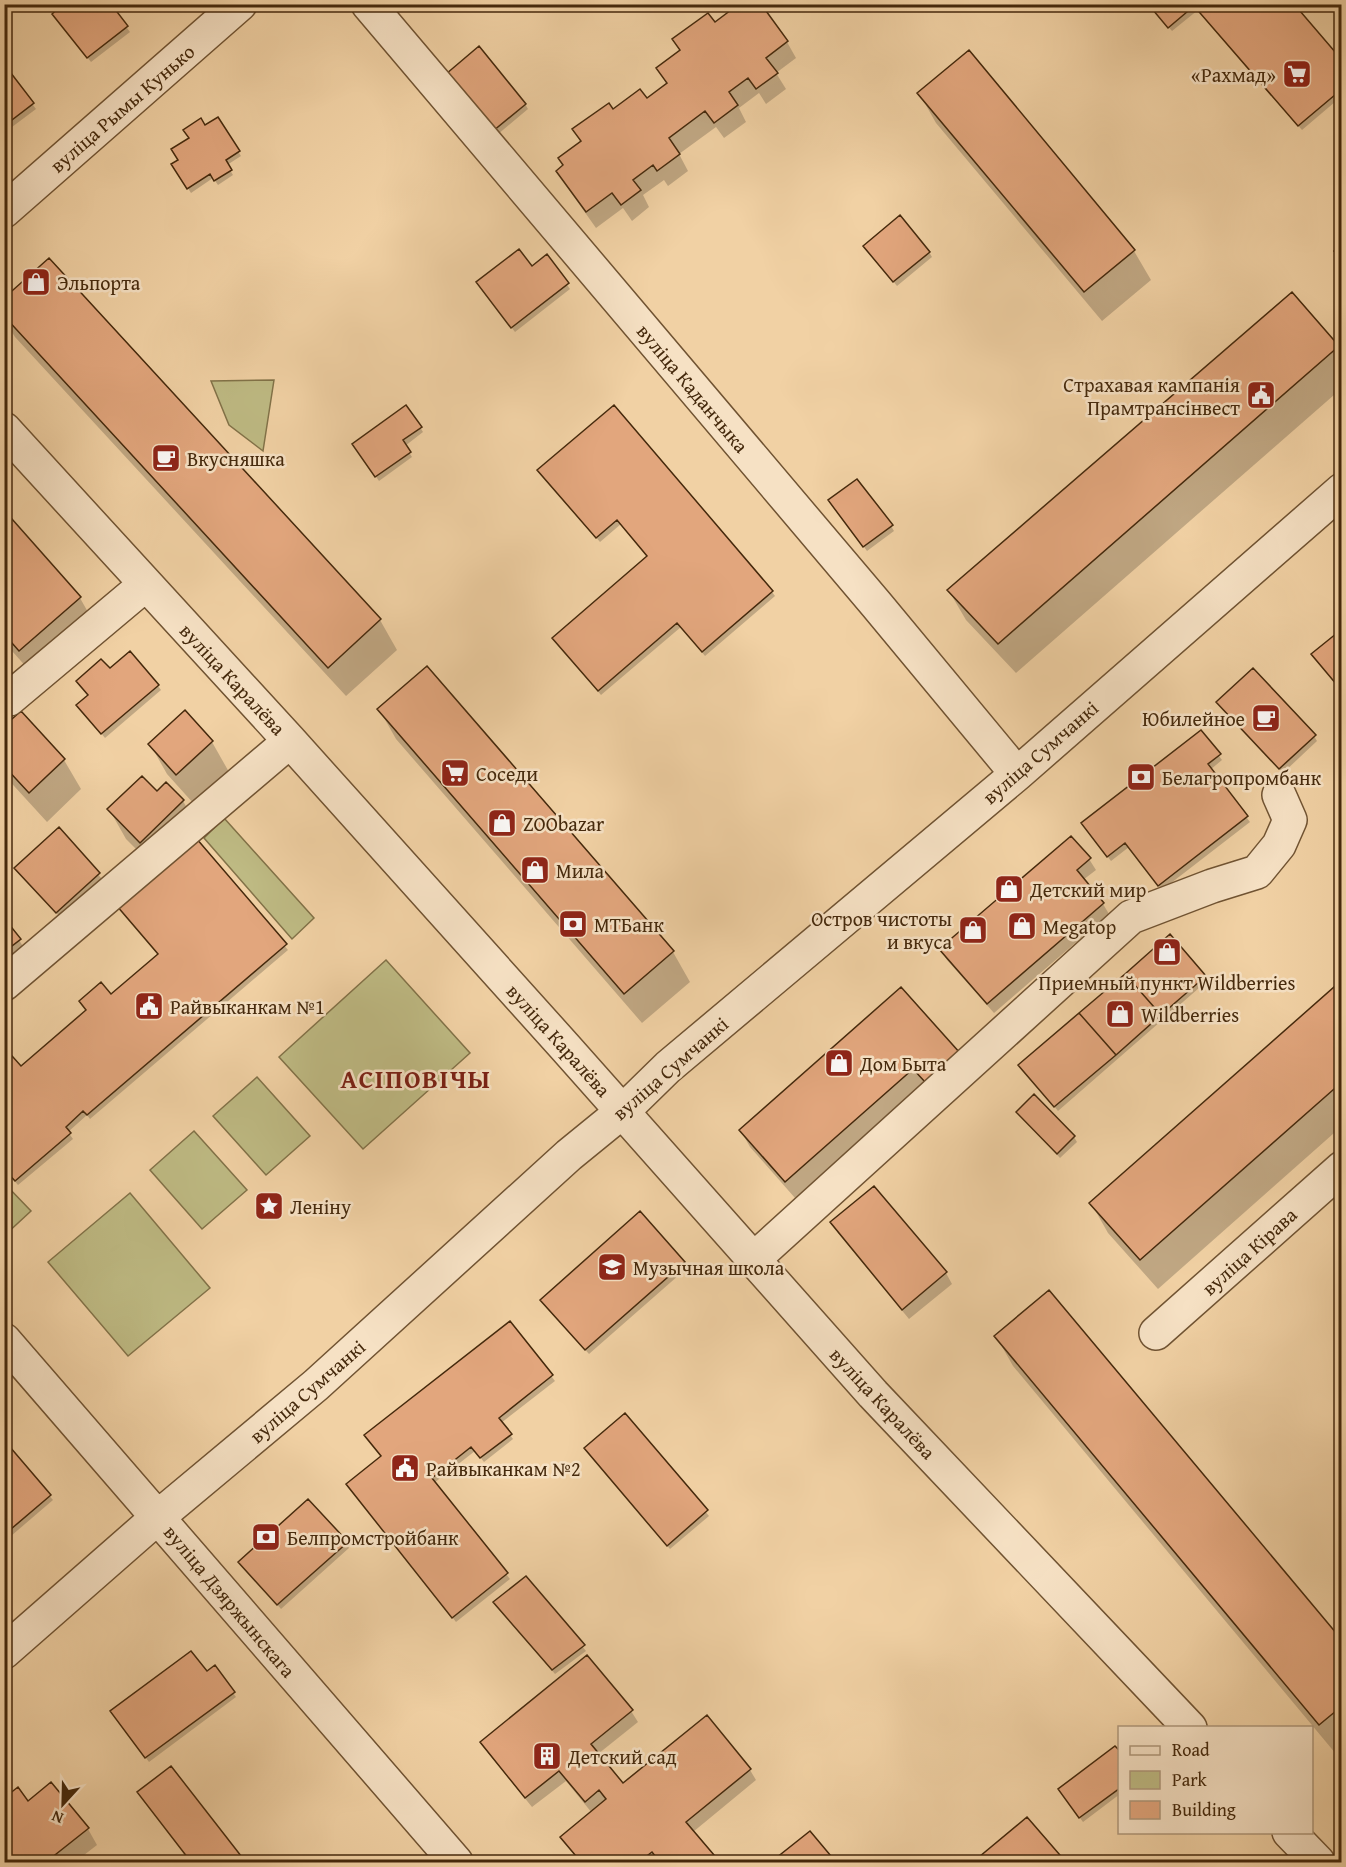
<svg xmlns="http://www.w3.org/2000/svg" width="1346" height="1867" font-family="'Gentium Book Plus',serif">
<style>
.green{fill:#beba83;stroke:#827248;stroke-width:1.5}
.shadow{fill:#0003}
.building{fill:#e2a67d;stroke:#45290c;stroke-width:1.5}
.lines{fill:none;stroke-linecap:round;stroke-linejoin:round}
.minor-casing{stroke:#705332;stroke-width:36}
.minor{stroke:#f6e1c4;stroke-width:33}
.labels{text-anchor:middle;dominant-baseline:central;stroke-width:5;stroke-linejoin:round;paint-order:stroke}
.poi-label{font-size:20px;fill:#45290c;stroke:#f6e1c4;text-anchor:start}
.street-label{font-size:20px;fill:#45290c;stroke:#f6e1c4}
.district-label{font-size:26px;font-weight:bold;letter-spacing:1.5px;fill:#7a1f14;stroke:#f6e1c4}
</style>
<rect width="100%" height="100%" fill="#f1d1a4"/>
<filter id="stains"><feTurbulence type="fractalNoise" baseFrequency=".00333" numOctaves="4"/><feColorMatrix values="0 0 0 0 .2 0 0 0 0 .09 0 0 0 0 .02 0 0 0 .5 -.17"/></filter>
<radialGradient id="worn" r=".72"><stop offset=".6" stop-color="#630" stop-opacity="0"/><stop offset="1" stop-color="#630" stop-opacity=".3"/></radialGradient>
<path class="green" d="M274,380L263,451L229,425L211,381Z
M224,818L314,918L292,939L204,838Z
M386,960L470,1053L363,1149L279,1057Z
M257,1077L310,1136L266,1175L213,1116Z
M194,1131L247,1190L202,1229L150,1170Z
M5,1184L31,1211L5,1235Z
M130,1193L210,1288L128,1356L48,1262Z"/>
<path class="shadow" d="M109,4L130,32L91,62L56,19Z
M759,4L787,42L796,58L776,73L786,89L766,104L759,93L739,108L746,122L724,138L716,127L679,154L688,171L668,186L664,180L643,195L649,207L632,221L623,208L596,228L567,187L557,171L564,166L581,143L574,130L613,111L646,100L667,85L658,69L714,24Z
M1028,4H1039L1033,10Z
M1148,4H1292L1342,62V96L1302,130L1198,10L1172,31Z
M4,67L36,109L4,133Z
M451,79L525,104L528,109L497,135Z
M919,93L1134,251L1151,280L1102,321L936,123Z
M217,119L241,156L227,165L233,175L218,185L213,178L191,193L173,165L180,160L190,138Z
M865,247L929,252L932,257L897,286Z
M547,257L570,289L515,332L481,288L532,268Z
M4,301L380,620L397,650L346,696L15,337L4,319Z
M1338,346L1342,353V388L1016,673L966,620L949,591Z
M420,427L423,432L405,446L412,457L379,481L357,449Z
M542,475L772,592L775,596L705,656L681,627L601,695L557,643L648,557L621,524L600,542Z
M833,505L891,526L894,531L867,551Z
M4,512L80,598L97,628L37,679L4,642Z
M1342,603V614L1336,608Z
M427,668L673,952L690,982L642,1023L396,739L379,709Z
M110,671L158,686L161,690L105,738L78,705L89,696Z
M1221,707L1314,736L1317,741L1283,773Z
M185,712L212,742L229,772L194,804L167,774L150,744Z
M4,728L64,760L81,789L47,822L4,775Z
M1201,732L1222,760L1210,770L1250,822L1162,890L1129,847L1111,861L1086,829Z
M166,784L183,801L200,831L196,841L288,950L90,1119L87,1115L68,1132L73,1139L18,1185L4,1169L21,1068L111,996L159,955V872L126,839L109,809L157,794Z
M59,830L102,879L60,917L19,873Z
M1089,859L1096,870L1083,880L1103,904L1109,914L994,1013L947,960L941,950Z
M4,921L19,940L37,969L4,995Z
M1205,976L1207,981L1058,1111L1020,1065Z
M1342,982V1126L1158,1289L1108,1233L1091,1203Z
M901,989L968,1070L923,1084L795,1198L750,1147L741,1131Z
M1018,1112L1074,1137L1077,1142L1060,1158Z
M874,1188L946,1273L952,1284L909,1319L838,1233L832,1223Z
M684,1263L687,1268L589,1354L545,1305Z
M510,1323L555,1381L501,1423L513,1439L484,1462L475,1451L434,1483L510,1579L456,1622L351,1489Z
M996,1336L1342,1643V1749L1336,1754L1013,1366Z
M625,1415L709,1516L670,1549L589,1453Z
M4,1443L53,1500L4,1542Z
M346,1543L349,1548L281,1609L240,1562Z
M526,1578L586,1651L555,1674L495,1603Z
M206,1673L233,1693L236,1697L149,1762L115,1717Z
M631,1711L638,1722L598,1754L623,1785L750,1770L756,1780L693,1832L718,1862H580L562,1837L592,1813L566,1781L532,1807L488,1753L482,1742Z
M1120,1753V1794L1083,1822L1062,1794Z
M171,1768L244,1862H192L142,1798Z
M4,1800L28,1803L88,1829L97,1845L75,1862H4Z
M1027,1819L1064,1862H975Z
M810,1833L834,1862H773Z"/>
<path class="building" d="M63,4H111L128,26L87,58L52,14Z
M739,4H761L788,41L766,58L778,73L756,89L748,78L729,92L738,105L714,123L705,111L669,138L680,154L657,171L653,165L633,180L641,190L621,205L612,193L586,212L556,171L563,165L558,158L581,141L572,129L609,103L613,109L640,89L647,98L667,83L656,68L680,50L672,39L708,13L715,22Z
M1148,4H1294L1342,60V89L1298,126L1194,6L1168,28Z
M479,46L526,104L493,131L446,74Z
M969,50L1135,250L1084,292L917,93Z
M4,64L34,103L4,126Z
M218,117L240,151L226,160L232,170L214,181L210,174L187,189L171,164L178,160L171,149L189,138L183,130L201,118L205,125Z
M900,215L930,252L893,282L863,246Z
M1342,244V260L1334,251Z
M519,249L532,266L547,254L569,283L511,328L476,282Z
M49,258L381,619L328,668L4,316V298Z
M1292,292L1339,346L998,644L947,590Z
M406,405L422,427L403,440L411,452L375,477L352,444Z
M614,405L773,591L702,652L677,623L598,691L552,638L647,556L617,520L596,538L537,470Z
M857,479L893,525L863,547L828,500Z
M4,510L81,597L19,651L4,634Z
M1342,629V691L1311,654Z
M130,651L159,685L101,734L76,705L88,695L76,681L101,659L110,668Z
M427,666L674,951L624,994L377,709Z
M1253,668L1316,735L1279,769L1216,702Z
M185,710L213,741L176,775L148,744Z
M21,711L65,759L29,793L4,766V726Z
M1201,730L1221,754L1208,764L1248,816L1158,886L1125,843L1107,857L1081,823Z
M142,776L157,791L166,782L184,800L140,843L107,809Z
M59,827L100,873L56,913L14,868Z
M1071,836L1091,858L1077,870L1104,903L987,1004L939,949Z
M196,838L287,944L87,1115L83,1111L66,1127L71,1133L15,1181L4,1169V1047L21,1066L86,1010L79,1001L101,982L111,994L158,954L117,906Z
M4,918L21,939L4,952Z
M1170,934L1206,976L1161,1015L1125,974Z
M1125,974L1161,1015L1116,1055L1079,1013Z
M1342,980V1082L1140,1260L1089,1203Z
M901,987L960,1053L926,1083L913,1069L785,1182L739,1130Z
M1079,1013L1116,1055L1054,1107L1018,1065Z
M1034,1094L1075,1136L1057,1154L1016,1112Z
M874,1186L947,1272L902,1310L830,1222Z
M640,1211L685,1262L585,1350L540,1300Z
M1049,1290L1342,1640V1706L1319,1725L994,1336Z
M510,1321L553,1375L499,1418L512,1434L480,1458L471,1447L432,1478L508,1573L452,1618L346,1484L381,1456L364,1435Z
M625,1413L708,1510L667,1546L584,1448Z
M4,1440L51,1495L4,1535Z
M308,1499L348,1542L277,1605L238,1562Z
M526,1576L585,1645L552,1670L493,1602Z
M191,1651L207,1671L215,1665L235,1692L145,1758L110,1711Z
M587,1655L633,1710L591,1744L623,1783L707,1715L751,1769L686,1822L720,1862H660L652,1852L639,1862H581L560,1837L606,1799L599,1790L585,1802L559,1771L525,1798L480,1742Z
M1115,1746L1120,1751V1788L1079,1818L1058,1789Z
M171,1766L245,1861L243,1862H191L137,1792Z
M51,1782L89,1828L46,1862H4V1798L18,1787L28,1801Z
M1027,1817L1066,1862H973Z
M810,1831L836,1862H771Z"/>
<g class="lines">
<g class="minor-casing">
<path id="minor" d="M368,4L876,604L1017,774
M4,211L240,4
M4,429L290,741L565,1047L873,1394L1190,1728
M4,694L9,699L146,584
M4,984L290,741
M754,1259L1131,917L1212,886L1257,872L1279,845L1290,820L1279,795
M1156,1333L1342,1168
M4,1340L456,1862
M4,1652L158,1517L316,1385L569,1155L623,1111L668,1067L1017,774L1342,490
M1289,1832L1318,1862"/>
</g>
<use href="#minor" class="minor"/>
</g>
<defs>
<g id="supermarket-square" transform="scale(1.5)"><rect x="-9" y="-9" width="18" height="18" rx="4" fill="#8f2418" stroke="#f6e1c4"/><path d="M-6-5.5h2.5l.6 2H6L4.5 2H-2.5L-4.4-4H-6ZM-1.5 3.2a1.3 1.3 0 1 0 .1 0ZM3 3.2a1.3 1.3 0 1 0 .1 0Z" fill="#fff"/></g>
<g id="shop-square" transform="scale(1.5)"><rect x="-9" y="-9" width="18" height="18" rx="4" fill="#8f2418" stroke="#f6e1c4"/><path d="M-5-2.5h2.3a2.7 3.5 0 0 1 5.4 0H5L5.5 6h-11ZM-1.5-2.5h3a1.5 2.3 0 0 0-3 0Z" fill="#fff"/></g>
<g id="civic-square" transform="scale(1.5)"><rect x="-9" y="-9" width="18" height="18" rx="4" fill="#8f2418" stroke="#f6e1c4"/><path d="M-.6-6.5H3V-4.5H.6V-3L4-1V1h2V6H-6V1h2V-1L-.6-3ZM-1.2 2.5V6h2.4V2.5Z" fill="#fff"/></g>
<g id="cafe-square" transform="scale(1.5)"><rect x="-9" y="-9" width="18" height="18" rx="4" fill="#8f2418" stroke="#f6e1c4"/><path d="M-5.5-4.5H6V0H3Q3 3.5 0 3.5H-2.5Q-5.5 3.5-5.5 0ZM3-3.2v2h1.7v-2ZM-6 4.5H4V6H-6Z" fill="#fff"/></g>
<g id="bank-square" transform="scale(1.5)"><rect x="-9" y="-9" width="18" height="18" rx="4" fill="#8f2418" stroke="#f6e1c4"/><path d="M-6-4H6V4H-6ZM0-2.3a2.3 2.3 0 1 0 0 4.6a2.3 2.3 0 1 0 0-4.6Z" fill="#fff"/></g>
<g id="sight-square" transform="scale(1.5)"><rect x="-9" y="-9" width="18" height="18" rx="4" fill="#8f2418" stroke="#f6e1c4"/><path d="M0-6L1.8-2.2L6-1.7L2.9 1.2L3.7 5.4L0 3.3L-3.7 5.4L-2.9 1.2L-6-1.7L-1.8-2.2Z" fill="#fff"/></g>
<g id="school-square" transform="scale(1.5)"><rect x="-9" y="-9" width="18" height="18" rx="4" fill="#8f2418" stroke="#f6e1c4"/><path d="M0-5L7-2L0 1L-7-2ZM-4 1L0 2.5L4 1V4Q0 6-4 4Z" fill="#fff"/></g>
<g id="building-square" transform="scale(1.5)"><rect x="-9" y="-9" width="18" height="18" rx="4" fill="#8f2418" stroke="#f6e1c4"/><path d="M-4-6H4V6H1V3H-1V6H-4ZM-2.5-4.3h1.7v1.8h-1.7ZM.8-4.3h1.7v1.8H.8ZM-2.5-1h1.7V.8h-1.7ZM.8-1h1.7V.8H.8Z" fill="#fff"/></g>
</defs>
<g fill-rule="evenodd">
<use href="#supermarket-square" x="1297" y="74"/>
<use href="#shop-square" x="36" y="282"/>
<use href="#civic-square" x="1261" y="395"/>
<use href="#cafe-square" x="166" y="458"/>
<use href="#cafe-square" x="1266" y="718"/>
<use href="#supermarket-square" x="455" y="773"/>
<use href="#bank-square" x="1141" y="777"/>
<use href="#shop-square" x="502" y="823"/>
<use href="#shop-square" x="535" y="870"/>
<use href="#shop-square" x="1009" y="889"/>
<use href="#bank-square" x="573" y="924"/>
<use href="#shop-square" x="1022" y="926"/>
<use href="#shop-square" x="973" y="930"/>
<use href="#shop-square" x="1167" y="952"/>
<use href="#civic-square" x="149" y="1006"/>
<use href="#shop-square" x="1120" y="1014"/>
<use href="#shop-square" x="839" y="1063"/>
<use href="#sight-square" x="269" y="1206"/>
<use href="#school-square" x="612" y="1267"/>
<use href="#civic-square" x="405" y="1468"/>
<use href="#bank-square" x="266" y="1537"/>
<use href="#building-square" x="547" y="1756"/>
</g>
<g class="labels">
<g class="poi-label">
<text x="1276" y="74" text-anchor="end">«Рахмад»</text>
<text x="57" y="282">Эльпорта</text>
<text x="1240" y="384" text-anchor="end">Страхавая кампанія<tspan x="1240" dy="23">Прамтрансінвест</tspan></text>
<text x="187" y="458">Вкусняшка</text>
<text x="1245" y="718" text-anchor="end">Юбилейное</text>
<text x="476" y="773">Соседи</text>
<text x="1162" y="777">Белагропромбанк</text>
<text x="523" y="823">ZOObazar</text>
<text x="556" y="870">Мила</text>
<text x="1030" y="889">Детский мир</text>
<text x="952" y="918" text-anchor="end">Остров чистоты<tspan x="952" dy="23">и вкуса</tspan></text>
<text x="594" y="924">МТБанк</text>
<text x="1043" y="926">Megatop</text>
<text x="1167" y="982" text-anchor="middle">Приемный пункт Wildberries</text>
<text x="170" y="1006">Райвыканкам №1</text>
<text x="1141" y="1014">Wildberries</text>
<text x="860" y="1063">Дом Быта</text>
<text x="290" y="1206">Леніну</text>
<text x="633" y="1267">Музычная школа</text>
<text x="426" y="1468">Райвыканкам №2</text>
<text x="287" y="1537">Белпромстройбанк</text>
<text x="568" y="1756">Детский сад</text>
</g>
<g class="street-label">
<text transform="translate(122 108) rotate(-41)">вуліца Рымы Кунько</text>
<text transform="translate(693 388) rotate(50)">вуліца Каданчыка</text>
<text transform="translate(233 679) rotate(47)">вуліца Каралёва</text>
<text transform="translate(1040 752) rotate(-41)">вуліца Сумчанкі</text>
<text transform="translate(559 1040) rotate(48)">вуліца Каралёва</text>
<text transform="translate(670 1068) rotate(-41)">вуліца Сумчанкі</text>
<text transform="translate(1249 1251) rotate(-42)">вуліца Кірава</text>
<text transform="translate(307 1391) rotate(-41)">вуліца Сумчанкі</text>
<text transform="translate(883 1403) rotate(47)">вуліца Каралёва</text>
<text transform="translate(230 1601) rotate(50)">вуліца Дзяржынскага</text>
</g>
<g class="district-label">
<text x="416" y="1078">АСІПОВІЧЫ</text>
</g>
</g>
<rect width="1346" height="1867" fill="none" stroke="#f1d1a4" stroke-width="24"/>
<rect x="6" y="6" width="1334" height="1855" fill="none" stroke="#45290c" stroke-width="3"/>
<rect x="12" y="12" width="1322" height="1843" fill="none" stroke="#45290c" stroke-width="1.5"/>
<rect x="1118" y="1726" width="195" height="108" fill="#f6e1c4" stroke="#af977a" stroke-width="1.5"/>
<rect x="1130" y="1746" width="30" height="9" fill="#f6e1c4" stroke="#af977a" stroke-width="1.5"/>
<text x="1172" y="1756" font-size="18" fill="#45290c">Road</text>
<rect x="1130" y="1771" width="30" height="18" fill="#beba83" stroke="#af977a" stroke-width="1.5"/>
<text x="1172" y="1786" font-size="18" fill="#45290c">Park</text>
<rect x="1130" y="1801" width="30" height="18" fill="#e2a67d" stroke="#af977a" stroke-width="1.5"/>
<text x="1172" y="1816" font-size="18" fill="#45290c">Building</text>
<g transform="translate(63 1804) rotate(202)" stroke="#f6e1c4" stroke-width="4.5" paint-order="stroke">
<path d="M0-4.5L10 22L0 15L-10 22Z" fill="#45290c"/>
<text y="-9" font-size="16" font-weight="bold" text-anchor="middle" fill="#45290c">N</text>
</g>
<rect width="100%" height="100%" filter="url(#stains)"/>
<rect width="100%" height="100%" fill="url(#worn)"/>
</svg>
